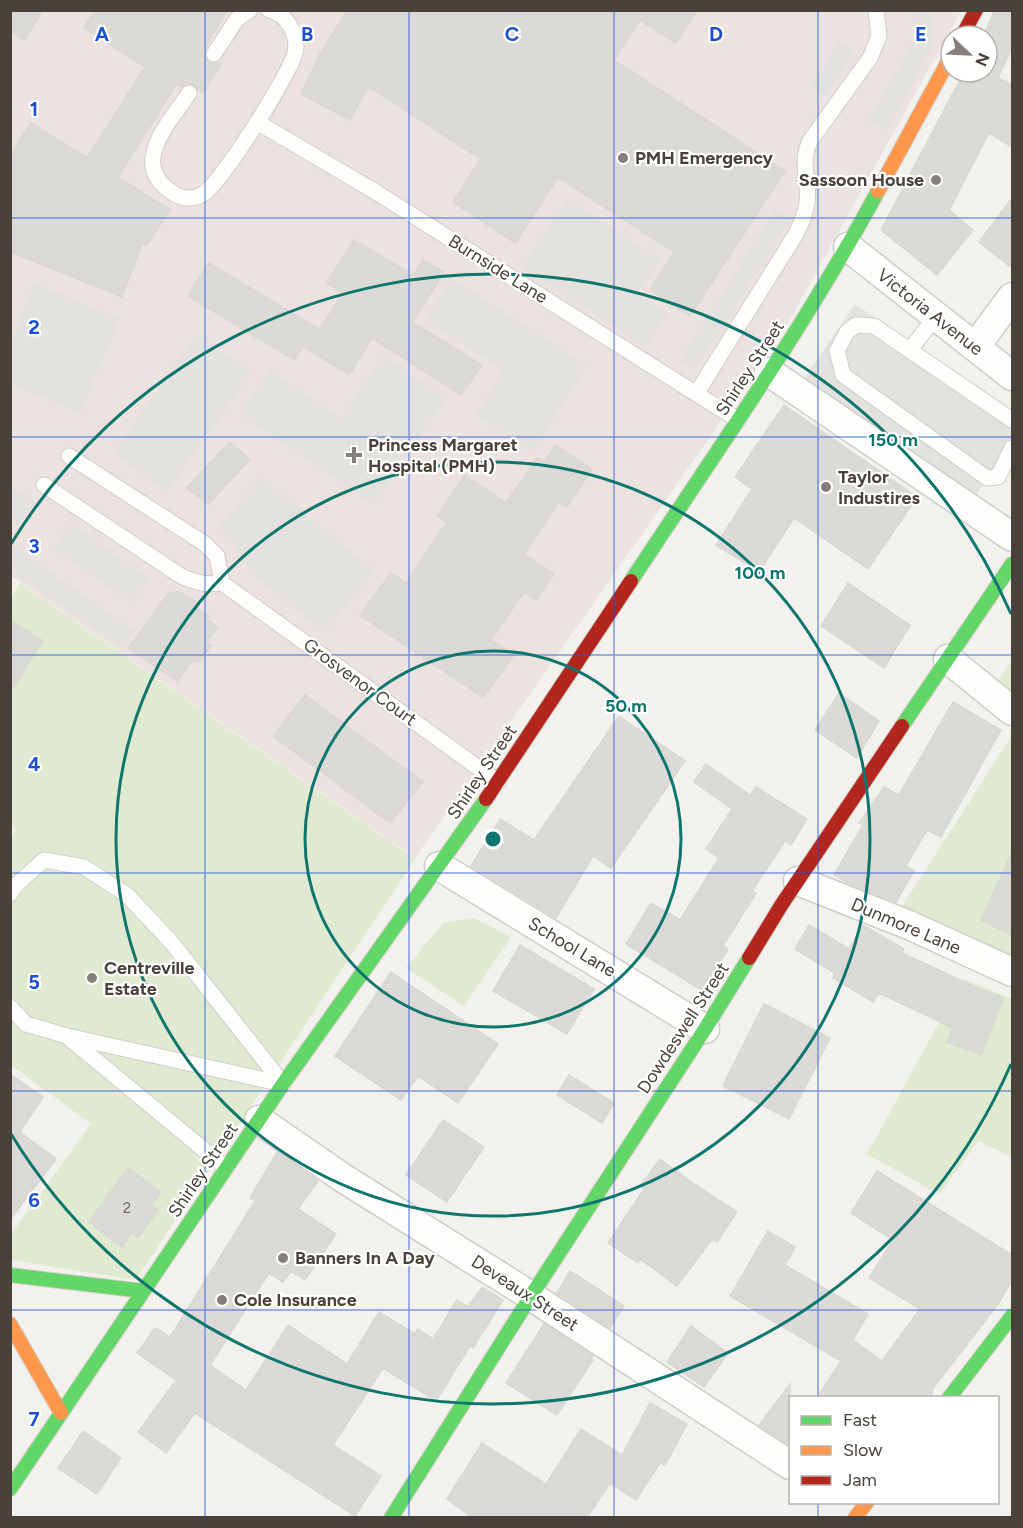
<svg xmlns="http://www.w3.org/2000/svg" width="1023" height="1528" font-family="Figtree,sans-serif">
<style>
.medical{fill:#ece2df}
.green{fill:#dfead0}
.parking{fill:#e4e2de}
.building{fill:#dcdad6;stroke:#dad8d3;stroke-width:1.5}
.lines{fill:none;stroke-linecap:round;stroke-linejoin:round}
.lane-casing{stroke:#d0cecb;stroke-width:17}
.street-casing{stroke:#d0cecb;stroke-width:31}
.fast-casing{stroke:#d0cec5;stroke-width:16}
.slow-casing{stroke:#d0cec5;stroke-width:16}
.jam-casing{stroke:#d0cec5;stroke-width:16}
.lane{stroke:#fdfdfc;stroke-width:15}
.street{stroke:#fdfdfc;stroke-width:28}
.fast{stroke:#63d668;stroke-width:14}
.slow{stroke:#ff974d;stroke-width:14}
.jam{stroke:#b3261e;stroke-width:14}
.grid{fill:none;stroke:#1d4ed8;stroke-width:1.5;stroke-opacity:0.55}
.ring{fill:none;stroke:#0f766e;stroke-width:3}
.poi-dot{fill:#847f79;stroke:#fff;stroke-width:2}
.labels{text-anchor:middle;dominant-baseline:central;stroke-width:4.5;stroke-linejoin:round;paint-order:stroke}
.number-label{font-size:15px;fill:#6e6962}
.poi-label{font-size:18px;font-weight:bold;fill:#48423a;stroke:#fff;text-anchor:start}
.street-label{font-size:18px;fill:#48423a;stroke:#fff}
.grid-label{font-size:20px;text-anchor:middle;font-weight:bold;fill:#1d4ed8;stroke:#fff;stroke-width:4.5;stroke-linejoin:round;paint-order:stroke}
.centre{fill:#0f766e;stroke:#fff;stroke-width:3}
.ring-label{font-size:18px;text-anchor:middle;font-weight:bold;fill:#0f766e;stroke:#fff;stroke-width:4.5;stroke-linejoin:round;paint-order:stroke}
</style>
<rect width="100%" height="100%" fill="#f2f1ed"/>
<path class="medical" d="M11,11H961L782,334L415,858L11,576Z"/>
<path class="green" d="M20,583L415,859L136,1280L11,1260V1234L91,1124L11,1065L10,839L16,830L11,819L10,599Z
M1012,661V701L993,687Z
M1011,737L1012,738V958L901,908Z
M474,918L511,937L464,1006L406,968L443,923Z
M963,979L1012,999V1157L978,1141L939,1194L867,1154Z"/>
<path class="parking" d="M912,11H930L933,47L886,131L869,121L914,39Z
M839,41L854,50L826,96L811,86Z
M567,199L661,260L638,294L668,313L646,347L523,267Z
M776,209L791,219L695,370L680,360Z
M452,278L587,366L532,451L476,415L504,370L425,319Z
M35,283L120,319L80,413L11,384V341Z
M855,304L1012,412V442L975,496L804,379Z
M197,334L252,373L167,491L113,453Z
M383,356L446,398L374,505L240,414L270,370L341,418Z
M261,477L374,570L325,633L248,571L233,541L219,527Z
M10,484L36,501L18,526L11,521Z
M70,523L149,578L131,603L53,548Z
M10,544L135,630L122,649L11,571Z"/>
<path class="building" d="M10,10H43L24,40L10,31Z
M95,10H228L208,42L204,53L208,62L221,64L202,93L190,83H187L181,87L176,85L118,177L170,210L146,246L142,243L122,297L10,252V155L31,123L87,158L145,67L84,28Z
M348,10H697L676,43L640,20L614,60L785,171L690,316L650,290L674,252L558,177L515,243L453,202L481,159L368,86L350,120L301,94L320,54Z
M995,10H1012V48L998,78L1012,84V147L989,133L949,210L973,230L937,275L881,230L964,72H987V36H983Z
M1012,198V268L979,242Z
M354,240L413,275L423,260L444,272L412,322L482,365L461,395L372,338L349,375L303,346L294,360L188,296L209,263L320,330L343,293L327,283Z
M784,405L917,497L868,569L794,518L759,572L716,545L752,489L735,477Z
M229,442L250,459L208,505L187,488Z
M555,445L592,469L567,507L559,502L524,554L554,574L536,600L524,592L491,640L514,655L483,697L360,615L391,573L406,583L447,522L437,516L465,475L506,503L537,458L544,462Z
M848,583L910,625L884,668L821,626Z
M179,591L198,604L196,607L209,616L206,619L218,627L206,643L211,646L198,663L193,660L177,681L128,648L168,594Z
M10,620L43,641L10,692Z
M839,693L879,721L857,758L815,730Z
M305,695L423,782L390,823L273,736Z
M953,702L1001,730L941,837L927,830L906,866L914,871L896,902L848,883L834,875L863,825L859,823L884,787L899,795Z
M619,716L685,761L611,868L593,856L556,918L471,866L500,819L534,840Z
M706,764L750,795L756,787L807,819L791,845L785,841L752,891L756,893L723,946L728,949L703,991L626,944L651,903L680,920L719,858L706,849L732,809L694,782Z
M1012,852V935L981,920Z
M809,925L849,949L863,925L904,949L902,953L973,986L1003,998L981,1055L947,1042L953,1028L879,993L873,1002L833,978L835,973L795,949Z
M520,945L594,989L567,1034L493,991Z
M391,972L498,1044L458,1103L418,1076L401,1100L335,1056Z
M764,1004L830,1038L789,1119L723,1086Z
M10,1074L43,1097L20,1132L56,1159L10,1220Z
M569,1075L614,1103L602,1123L557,1095Z
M443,1120L484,1147L447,1202L406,1175Z
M277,1152L318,1181L298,1209L336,1234L305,1280L291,1271L283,1282L269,1273L210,1365L246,1390L288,1325L347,1364L379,1312L415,1334L418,1329L433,1339L457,1300L468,1307L482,1287L503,1300L473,1348L470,1346L436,1401L383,1368L333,1445L381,1476L355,1516L195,1413L166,1453L138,1432L176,1380L137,1353L155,1328L170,1337L255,1201L250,1198Z
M660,1159L694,1184L737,1212L717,1242L712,1239L677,1286L640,1259L638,1263L608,1243L644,1189L640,1186Z
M128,1168L161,1192L151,1206L158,1210L138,1238L132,1233L122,1247L89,1222Z
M877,1171L1012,1255V1280L998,1304L934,1387L930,1398H817L841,1361L730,1296L768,1231L795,1247L785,1265L868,1314L853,1340L882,1361L920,1309L869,1278L893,1240L851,1213Z
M570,1271L624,1306L610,1328L557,1293Z
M544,1324L593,1356L591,1358L593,1360L557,1415L506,1383Z
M691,1326L728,1353L704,1387L667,1362Z
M790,1384V1446L759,1425Z
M650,1403L687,1424L665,1465L660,1463L636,1500L610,1483L587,1518H473L447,1499L482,1443L546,1484L581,1429L622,1455Z
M83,1431L121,1458L97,1494L58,1468Z"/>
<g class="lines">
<g class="lane-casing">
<path id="lane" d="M214,54L237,19L250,10
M189,93C169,124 128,164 173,193C181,199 194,200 203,194C220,185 290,74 295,53C299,35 287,14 269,10
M257,122L374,191L738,420
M910,350L936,316
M696,394L796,234C801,224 806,213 807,202C810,179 799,164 810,141L870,58L879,36L876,10
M1012,420L874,326L856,325L847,332L837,351L843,375L987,478L998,477L1012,448
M69,456L205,544L217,556L222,583
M44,485L181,576C196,583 207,585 222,583
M222,583L498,782
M10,894L16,885L44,860L84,867L127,895L172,943L283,1084
M10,1007L26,1024L67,1036L283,1084
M69,1038L226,1168"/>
</g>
<g class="street-casing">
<path id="street" d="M848,247L1012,376
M975,347L1012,297
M769,372L1012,537
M948,659L1012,711
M439,866L705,1029
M798,881L909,925L1012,972
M259,1120L343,1178L531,1296L790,1465"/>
</g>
<g class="fast-casing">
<path id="fast" d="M631,581C715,453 805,327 878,191
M902,726L1012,564
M10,1275L143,1291
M949,1398L1012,1316
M10,1489L283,1084L486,799
M391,1518L531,1296L705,1029L749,958"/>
</g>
<g class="slow-casing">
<path id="slow" d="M878,191L951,56
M10,1324L61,1413
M855,1518L867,1502"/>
</g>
<g class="jam-casing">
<path id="jam" d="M962,36L976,10
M486,799L631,581
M749,958L782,904L902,726"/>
</g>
<use href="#lane" class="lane"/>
<use href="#street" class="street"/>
<use href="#fast" class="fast"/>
<use href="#slow" class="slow"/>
<use href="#jam" class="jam"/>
</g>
<path class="grid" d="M205,10V1518M409,10V1518M614,10V1518M818,10V1398M10,218H1012M10,437H1012M10,655H1012M10,873H1012M10,1091H1012M10,1310H1012M818,1502V1518"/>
<g class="ring">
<circle cx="493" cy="839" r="188"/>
<circle cx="493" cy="839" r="377"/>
<path d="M1011 1064A565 565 0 0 1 11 1134M11 544A565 565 0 0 1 1011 614"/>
</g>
<g class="poi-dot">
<circle cx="623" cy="158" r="6"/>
<circle cx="936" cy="180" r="6"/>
<path d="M351 446h6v6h6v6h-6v6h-6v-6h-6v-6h6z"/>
<circle cx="826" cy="487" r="6"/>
<circle cx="92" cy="978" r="6"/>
<circle cx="283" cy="1258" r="6"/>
<circle cx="222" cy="1300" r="6"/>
</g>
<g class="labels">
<g class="number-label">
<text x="127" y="1208">2</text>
</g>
<g class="poi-label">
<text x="635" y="158">PMH Emergency</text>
<text x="924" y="180" text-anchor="end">Sassoon House</text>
<text x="368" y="445">Princess Margaret<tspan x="368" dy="21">Hospital (PMH)</tspan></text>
<text x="838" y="477">Taylor<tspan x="838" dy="21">Industires</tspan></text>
<text x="104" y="968">Centreville<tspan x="104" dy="21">Estate</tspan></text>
<text x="295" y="1258">Banners In A Day</text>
<text x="234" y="1300">Cole Insurance</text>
</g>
<g class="street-label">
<text transform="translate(498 269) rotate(32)">Burnside Lane</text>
<text transform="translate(930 312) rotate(38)">Victoria Avenue</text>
<text transform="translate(750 368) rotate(-57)">Shirley Street</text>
<text transform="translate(360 682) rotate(36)">Grosvenor Court</text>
<text transform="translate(482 772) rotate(-56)">Shirley Street</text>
<text transform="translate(906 926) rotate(23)">Dunmore Lane</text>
<text transform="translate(572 947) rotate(31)">School Lane</text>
<text transform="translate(683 1028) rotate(-57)">Dowdeswell Street</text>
<text transform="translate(203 1170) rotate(-56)">Shirley Street</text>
<text transform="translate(525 1293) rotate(33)">Deveaux Street</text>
</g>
</g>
<g class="grid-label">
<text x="102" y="41">A</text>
<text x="307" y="41">B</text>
<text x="512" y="41">C</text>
<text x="716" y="41">D</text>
<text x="921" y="41">E</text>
<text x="34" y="116">1</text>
<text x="34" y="334">2</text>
<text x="34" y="553">3</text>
<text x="34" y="771">4</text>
<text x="34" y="989">5</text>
<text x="34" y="1207">6</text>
<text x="34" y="1426">7</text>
</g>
<circle cx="493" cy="839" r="9" class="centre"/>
<g class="ring-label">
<text x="893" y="446">150 m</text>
<text x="760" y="579">100 m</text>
<text x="626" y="712">50 m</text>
</g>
<rect width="1023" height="1528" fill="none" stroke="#48423a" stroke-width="24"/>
<rect x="789" y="1396" width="210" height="108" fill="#ffffff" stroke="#b6b3b0" stroke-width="1.5"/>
<rect x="801" y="1416" width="30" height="9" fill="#63d668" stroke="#b6b3b0" stroke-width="1.5"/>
<text x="843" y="1426" font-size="18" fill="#48423a">Fast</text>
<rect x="801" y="1446" width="30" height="9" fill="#ff974d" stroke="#b6b3b0" stroke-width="1.5"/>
<text x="843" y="1456" font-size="18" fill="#48423a">Slow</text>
<rect x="801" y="1476" width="30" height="9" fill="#b3261e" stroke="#b6b3b0" stroke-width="1.5"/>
<text x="843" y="1486" font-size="18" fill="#48423a">Jam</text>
<g transform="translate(969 54) rotate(113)"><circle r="28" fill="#ffffff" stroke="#b6b3b0" stroke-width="1.5"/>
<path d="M0-4.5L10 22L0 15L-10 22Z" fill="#847f79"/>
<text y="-9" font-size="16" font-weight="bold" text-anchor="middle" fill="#48423a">N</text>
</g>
</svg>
